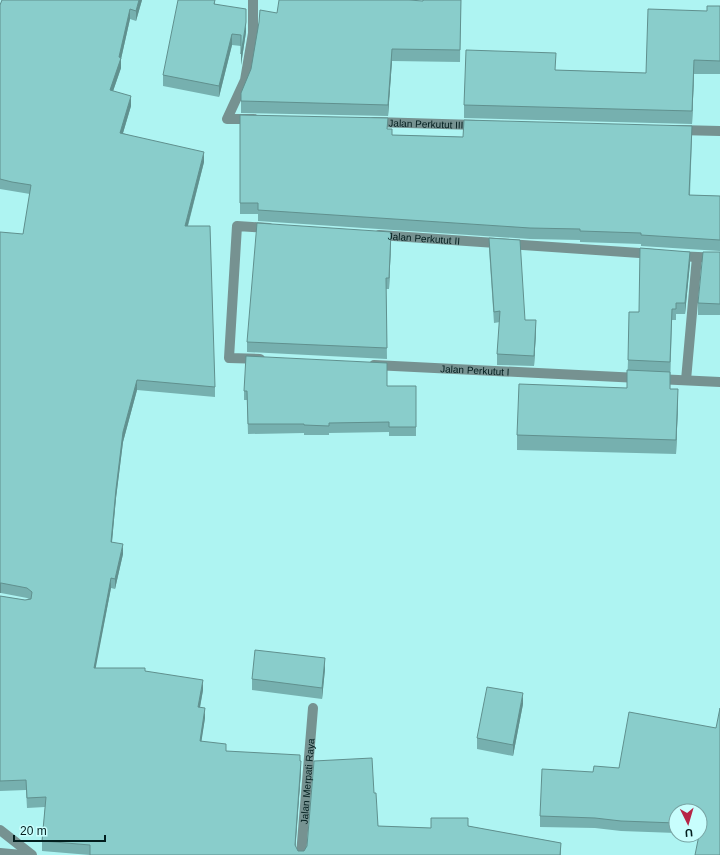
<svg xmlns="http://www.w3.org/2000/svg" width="720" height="855" font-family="Arial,sans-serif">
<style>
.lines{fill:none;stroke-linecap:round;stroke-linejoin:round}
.street{stroke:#769291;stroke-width:10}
.wall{fill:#76b0af}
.shaded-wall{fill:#60908e}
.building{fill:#89cdcb;stroke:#60908e}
.labels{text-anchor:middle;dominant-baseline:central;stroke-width:3.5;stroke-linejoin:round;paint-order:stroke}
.street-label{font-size:10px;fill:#021e1e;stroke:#c8fefd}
</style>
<rect width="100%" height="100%" fill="#aef4f2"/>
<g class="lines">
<g class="street">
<path d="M253,0V33L245,80L227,119H254"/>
<path id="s1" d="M374,122L476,125"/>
<path d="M678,130L720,131"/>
<path id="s2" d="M379,235L654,254"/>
<path d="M676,256L720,258"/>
<path d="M260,359L229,358L237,226L269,228"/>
<path id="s3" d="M374,365L639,378"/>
<path d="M657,379L720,382"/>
<path d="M686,380L697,257"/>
<path d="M0,830L32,855"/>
<path d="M0,853L22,855"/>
<path id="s4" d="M301,855L313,708"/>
</g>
</g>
<path class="wall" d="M2,0H142L136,21L130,19L121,59V68L113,91L131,106L123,133L204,162L188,226L215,387V397L137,390L123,442L116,498L112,542L123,554L115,589L111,588L95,668L145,671L203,690L200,708L205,718L201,741L226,751L300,761L301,771L295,846L298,851H304L374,793L378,826L431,828L468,826L561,843V855H90L42,851V841L45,807L27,808L26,790L0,791V596L25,600L29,599L27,598L1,593H0L23,234L30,194L0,189V5Z
M215,0V4L246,32L241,65V46L232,45L219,97L163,86V75Z
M461,0L460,62L392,61L388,116L241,113V93L423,1Z
M720,6V74H694L692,124L464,118V105L556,70L646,73L707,11Z
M240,115L388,129L392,135L463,137H692L690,195L720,196V251L641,246V244L580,242V240L530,239L258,221V214H240Z
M489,238L525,320L536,331L534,366L497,365V354L500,322L494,323L489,249Z
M391,243L389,289H386L387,359L247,352V342Z
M720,252V315H698V303Z
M690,263L685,314H676V320H672L670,389L678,404L676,454L517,450V435L627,388L628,360L639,312Z
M387,386H416V436H389V432L329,433V435H304V433L248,434L247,400H244V391Z
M325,669L322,699L252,690V679Z
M523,704L513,756L477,749V738Z
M716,728L700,835V811H676V833L621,831L595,828L540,827V816L593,772L619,768Z"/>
<path class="shaded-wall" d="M139,0H142L136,21V11Z
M130,9V19L121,59V68L110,100V90L119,57Z
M246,22V32L241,65V54Z
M232,34V45L219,97V86Z
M392,49V61L388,116V105Z
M694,60V74L692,124V111Z
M131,96V106L120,143V133Z
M204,152V162L185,236V226Z
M391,232V243L389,289V278Z
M690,252V263L685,314V303Z
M536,320V331L534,366V356Z
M137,380V390L123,442L116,498L111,552V542L116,489L123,432Z
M678,389V404L676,454V440Z
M123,544V554L115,589V579Z
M111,578V588L94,677V668Z
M0,583H1V593H0Z
M325,658V669L322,699V688Z
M203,680V690L198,717V707Z
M523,693V704L513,756V745Z
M205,708V718L200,751V741Z
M301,761V771L295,854V845Z"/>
<path class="building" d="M2,0H139L136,11L130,9L119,57L121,58L110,90L131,96L120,133L204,152L185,226H210L215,387L137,380L123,432L116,489L111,542L123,544L115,579L111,578L94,668H145V671L203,680L198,707L205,708L200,741L226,744V751L300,755V761H301L295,845L298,851H304L307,846L314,761L372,758L374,793H376L378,826L431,828V818H468V826L561,843L560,855H90V845L42,841L46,797L27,798L26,780L0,781V596L25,600L31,599L32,592L27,588L1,583H0V232L23,234L31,185L12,182L0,179V5Z
M178,0H215L214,4L246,9V22L241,54V35L232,34L219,86L163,75Z
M279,0H409L423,1V0H461L460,50L392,49L388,105L241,101V93L251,69L259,22L260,10L277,13Z
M707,6H720V61L694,60L692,111L464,105L466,50L556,53L555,70L646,73L648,9L707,11Z
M240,115L388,118L387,129H392V135L463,137L464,120L692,126L689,195L720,196V240L641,235V233L580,231V229L530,228L258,210V203H240Z
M257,223L391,232L389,278H386L387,348L247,342Z
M489,238L520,240L525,320H536L534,356L497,354L500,311L494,312Z
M640,248L690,252L685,303H676V309H672L670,362L628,360L629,312H639Z
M703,252H720V304L698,303Z
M246,356L387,363V386H416V427H389V422L329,423V426L304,425V424H248L247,391H244Z
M627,370L670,372V389H678L676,440L517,435L519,384L627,388Z
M255,650L325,658L322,688L252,679Z
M487,687L523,693L513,745L477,738Z
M720,708V855H695L699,835H700L701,824H700V811H676V823L621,821L595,818L540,816L542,769L593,772L594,766L619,768L629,712L716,728Z"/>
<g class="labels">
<g class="street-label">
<text stroke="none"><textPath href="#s1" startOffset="52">Jalan Perkutut III</textPath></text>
<text stroke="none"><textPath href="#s2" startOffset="45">Jalan Perkutut II</textPath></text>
<text stroke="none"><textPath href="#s3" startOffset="101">Jalan Perkutut I</textPath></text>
<text stroke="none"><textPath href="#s4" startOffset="74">Jalan Merpati Raya</textPath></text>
</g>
</g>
<g transform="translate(688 823) rotate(175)"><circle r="19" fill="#c8fefd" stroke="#79a4a4"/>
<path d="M0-3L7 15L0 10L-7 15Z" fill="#b62546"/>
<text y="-6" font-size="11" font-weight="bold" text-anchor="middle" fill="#021e1e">U</text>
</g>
<path d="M14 835v6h91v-6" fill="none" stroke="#021e1e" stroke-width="2"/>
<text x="20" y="835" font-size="12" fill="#021e1e" stroke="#c8fefd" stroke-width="3" paint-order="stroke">20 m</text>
</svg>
